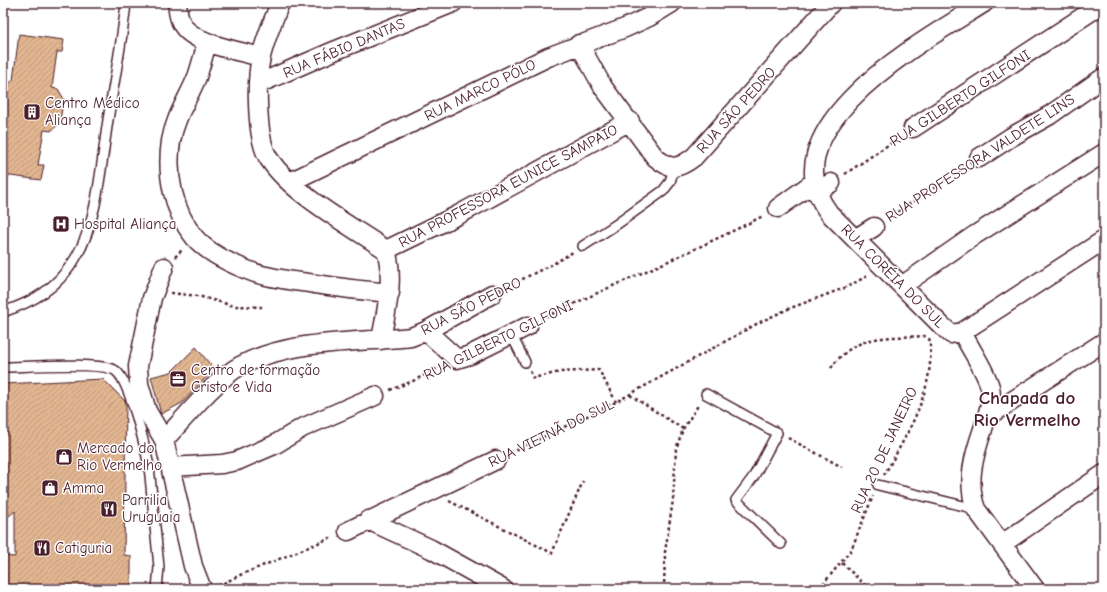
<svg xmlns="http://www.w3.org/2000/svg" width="1107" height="592" font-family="'Comic Neue',sans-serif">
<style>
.building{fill:url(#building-hatch);stroke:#4a1f2b}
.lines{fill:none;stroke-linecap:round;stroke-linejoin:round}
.lane-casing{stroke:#4a1f2b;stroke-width:12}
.street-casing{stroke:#4a1f2b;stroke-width:21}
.path{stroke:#4a1f2b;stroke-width:2.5;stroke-dasharray:3 3;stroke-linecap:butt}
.lane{stroke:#fff;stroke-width:9}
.street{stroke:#fff;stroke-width:18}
.labels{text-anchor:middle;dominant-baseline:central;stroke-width:3;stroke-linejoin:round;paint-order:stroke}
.street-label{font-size:15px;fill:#4a1f2b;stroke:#fff}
.poi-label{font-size:15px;fill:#4a1f2b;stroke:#fff;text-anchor:start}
.district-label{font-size:19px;font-weight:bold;fill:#4a1f2b;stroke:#fff}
</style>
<defs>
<pattern id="building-hatch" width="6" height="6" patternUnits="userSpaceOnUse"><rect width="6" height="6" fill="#e0b590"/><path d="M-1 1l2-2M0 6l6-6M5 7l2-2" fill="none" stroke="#c29b7c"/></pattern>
</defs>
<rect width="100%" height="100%" fill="#fff"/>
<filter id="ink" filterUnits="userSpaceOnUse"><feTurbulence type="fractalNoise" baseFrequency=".025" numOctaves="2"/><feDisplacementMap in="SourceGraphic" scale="8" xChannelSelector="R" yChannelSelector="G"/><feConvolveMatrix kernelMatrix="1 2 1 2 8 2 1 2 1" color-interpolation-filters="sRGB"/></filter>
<g filter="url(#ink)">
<path class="building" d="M19,34L64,40L62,52H57L52,88L58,89L64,99L59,124L51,131L44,130L38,165H44L41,180L3,175V89L13,80Z
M196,347L214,369L182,403L161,414L151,377L171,372Z
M103,379L126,402L124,555L131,556V589H3V556L15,557V511L3,521V384Z"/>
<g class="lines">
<g class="lane-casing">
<path id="lane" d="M583,246L617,224L663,191L670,182L674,168
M3,312C35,301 56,289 75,259C98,222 101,164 108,120C114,82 122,42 126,3
M511,334L525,362
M3,367C23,367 103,361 116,371C130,382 145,447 149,466L159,567L157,589
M706,394L777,433L754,476L736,500L781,544
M878,485L976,509"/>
</g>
<g class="street-casing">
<path id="street" d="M177,3C178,10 178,18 182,24C192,44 240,51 261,57
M280,3C273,21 265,39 261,57C256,80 256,140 269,159C293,195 350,225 386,250C395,280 386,310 381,340
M984,3C927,39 764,127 829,213L941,325L951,334L962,332C970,349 985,369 990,387C993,400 987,416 983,429C974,455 966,482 976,509L1035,589
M207,42C204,54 201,65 197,77C188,99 175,117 171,141C166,174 173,212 195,238C209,254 236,266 255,273C274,279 295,281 315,284C340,288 365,291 390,293
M579,44L603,87L655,157C671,171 678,169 694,157L831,3
M258,84L334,51L453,3
M913,128L1104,3
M979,158L1011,137L1050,115L1104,77
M290,182L548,57L625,28L649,17L672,3
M816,192L831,183
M778,208L814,182
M855,239L874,227
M386,250L458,215L630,121
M164,267L152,298L138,366L139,384L147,411L164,440L193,566L202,589
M903,285L975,235L1104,153
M426,331L457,359L470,355L528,326
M962,332L1104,240
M987,417L1104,342
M164,440C184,419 216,379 240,366C289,339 357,343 411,337L426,331L492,294
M170,467L222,464L237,461L274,445L302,428L375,396
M368,520L431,549L503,589
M348,531L496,460
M1002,544L1104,474"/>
</g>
<path class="path" d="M845,174L900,137
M888,218L966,167
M175,257L183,249
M506,287L553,264L573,252
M171,293L198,296L234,306L262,307
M541,319C615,284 690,253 763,216
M831,368C857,332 888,338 928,336
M530,371L533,378L560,372L599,370L616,402
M390,390L413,381L442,366
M630,395L683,429
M788,438L842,467
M510,453L616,402L762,321L788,309L847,287L869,275
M884,475C908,433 937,387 929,337
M449,501L552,553L583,481
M842,563L869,589
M218,586L240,575L333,537
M664,589L665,552L673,500L676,449L683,429L699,404
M819,589L851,550L873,496"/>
<use href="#lane" class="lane"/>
<use href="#street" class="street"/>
</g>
</g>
<defs>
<g id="building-square" transform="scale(0.9)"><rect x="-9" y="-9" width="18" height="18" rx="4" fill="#4a1f2b" stroke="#fff"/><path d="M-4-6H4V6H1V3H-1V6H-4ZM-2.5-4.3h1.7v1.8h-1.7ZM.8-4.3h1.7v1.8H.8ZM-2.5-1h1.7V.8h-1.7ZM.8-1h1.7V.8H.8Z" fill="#fff"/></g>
<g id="hospital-square" transform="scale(0.9)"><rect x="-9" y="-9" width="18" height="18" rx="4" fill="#4a1f2b" stroke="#fff"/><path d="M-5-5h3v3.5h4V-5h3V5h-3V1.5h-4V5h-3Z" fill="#fff"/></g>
<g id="office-square" transform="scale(0.9)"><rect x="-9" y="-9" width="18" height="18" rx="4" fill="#4a1f2b" stroke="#fff"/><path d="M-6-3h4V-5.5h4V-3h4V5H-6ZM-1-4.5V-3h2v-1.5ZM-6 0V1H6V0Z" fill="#fff"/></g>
<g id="shop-square" transform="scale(0.9)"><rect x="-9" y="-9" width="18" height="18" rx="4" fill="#4a1f2b" stroke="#fff"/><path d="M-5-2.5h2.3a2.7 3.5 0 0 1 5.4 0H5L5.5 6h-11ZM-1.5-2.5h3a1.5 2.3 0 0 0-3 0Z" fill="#fff"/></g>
<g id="restaurant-square" transform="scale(0.9)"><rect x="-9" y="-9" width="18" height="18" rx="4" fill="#4a1f2b" stroke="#fff"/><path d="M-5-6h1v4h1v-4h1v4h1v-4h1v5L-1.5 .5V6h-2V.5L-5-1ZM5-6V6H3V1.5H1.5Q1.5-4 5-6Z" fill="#fff"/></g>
</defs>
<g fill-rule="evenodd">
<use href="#building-square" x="32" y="112"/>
<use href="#hospital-square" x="61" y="224"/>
<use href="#office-square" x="178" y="379"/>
<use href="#shop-square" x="64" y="457"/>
<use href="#shop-square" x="50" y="488"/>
<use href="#restaurant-square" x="109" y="509"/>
<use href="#restaurant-square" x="42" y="548"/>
</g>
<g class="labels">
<g class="street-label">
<text transform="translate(344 48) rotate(-23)">RUA FÁBIO DANTAS</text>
<text transform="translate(480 90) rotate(-26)">RUA MARCO PÓLO</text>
<text transform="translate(960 98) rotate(-33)">RUA GILBERTO GILFONI</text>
<text transform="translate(736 110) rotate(-48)">RUA SÃO PEDRO</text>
<text transform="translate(980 158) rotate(-33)">RUA PROFESSORA VALDETE LINS</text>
<text transform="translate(508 186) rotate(-28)">RUA PROFESSORA EUNICE SAMPAIO</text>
<text transform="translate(893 276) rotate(45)">RUA CORÉIA DO SUL</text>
<text transform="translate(471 306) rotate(-27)">RUA SÃO PEDRO</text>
<text transform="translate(498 340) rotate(-26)">RUA GILBERTO GILFONI</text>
<text transform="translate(551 433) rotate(-26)">RUA VIETNÃ DO SUL</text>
<text transform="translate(884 450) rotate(-65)">RUA 20 DE JANEIRO</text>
</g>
<g class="poi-label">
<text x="45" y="103">Centro Médico<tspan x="45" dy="17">Aliança</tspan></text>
<text x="74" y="224">Hospital Aliança</text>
<text x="191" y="370">Centro de formação<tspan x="191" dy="17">Cristo e Vida</tspan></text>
<text x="77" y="448">Mercado do<tspan x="77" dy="17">Rio Vermelho</tspan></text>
<text x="63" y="488">Amma</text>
<text x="122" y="500">Parrilia<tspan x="122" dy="17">Uruguaia</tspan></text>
<text x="55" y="548">Catiguria</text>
</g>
<g class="district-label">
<text x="1027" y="398">Chapada do<tspan x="1027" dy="22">Rio Vermelho</tspan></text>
</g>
</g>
<rect width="1107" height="592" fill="none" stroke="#fff" stroke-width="16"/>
<rect x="8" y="8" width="1091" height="576" fill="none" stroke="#4a1f2b" stroke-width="1.5" filter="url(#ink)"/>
</svg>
